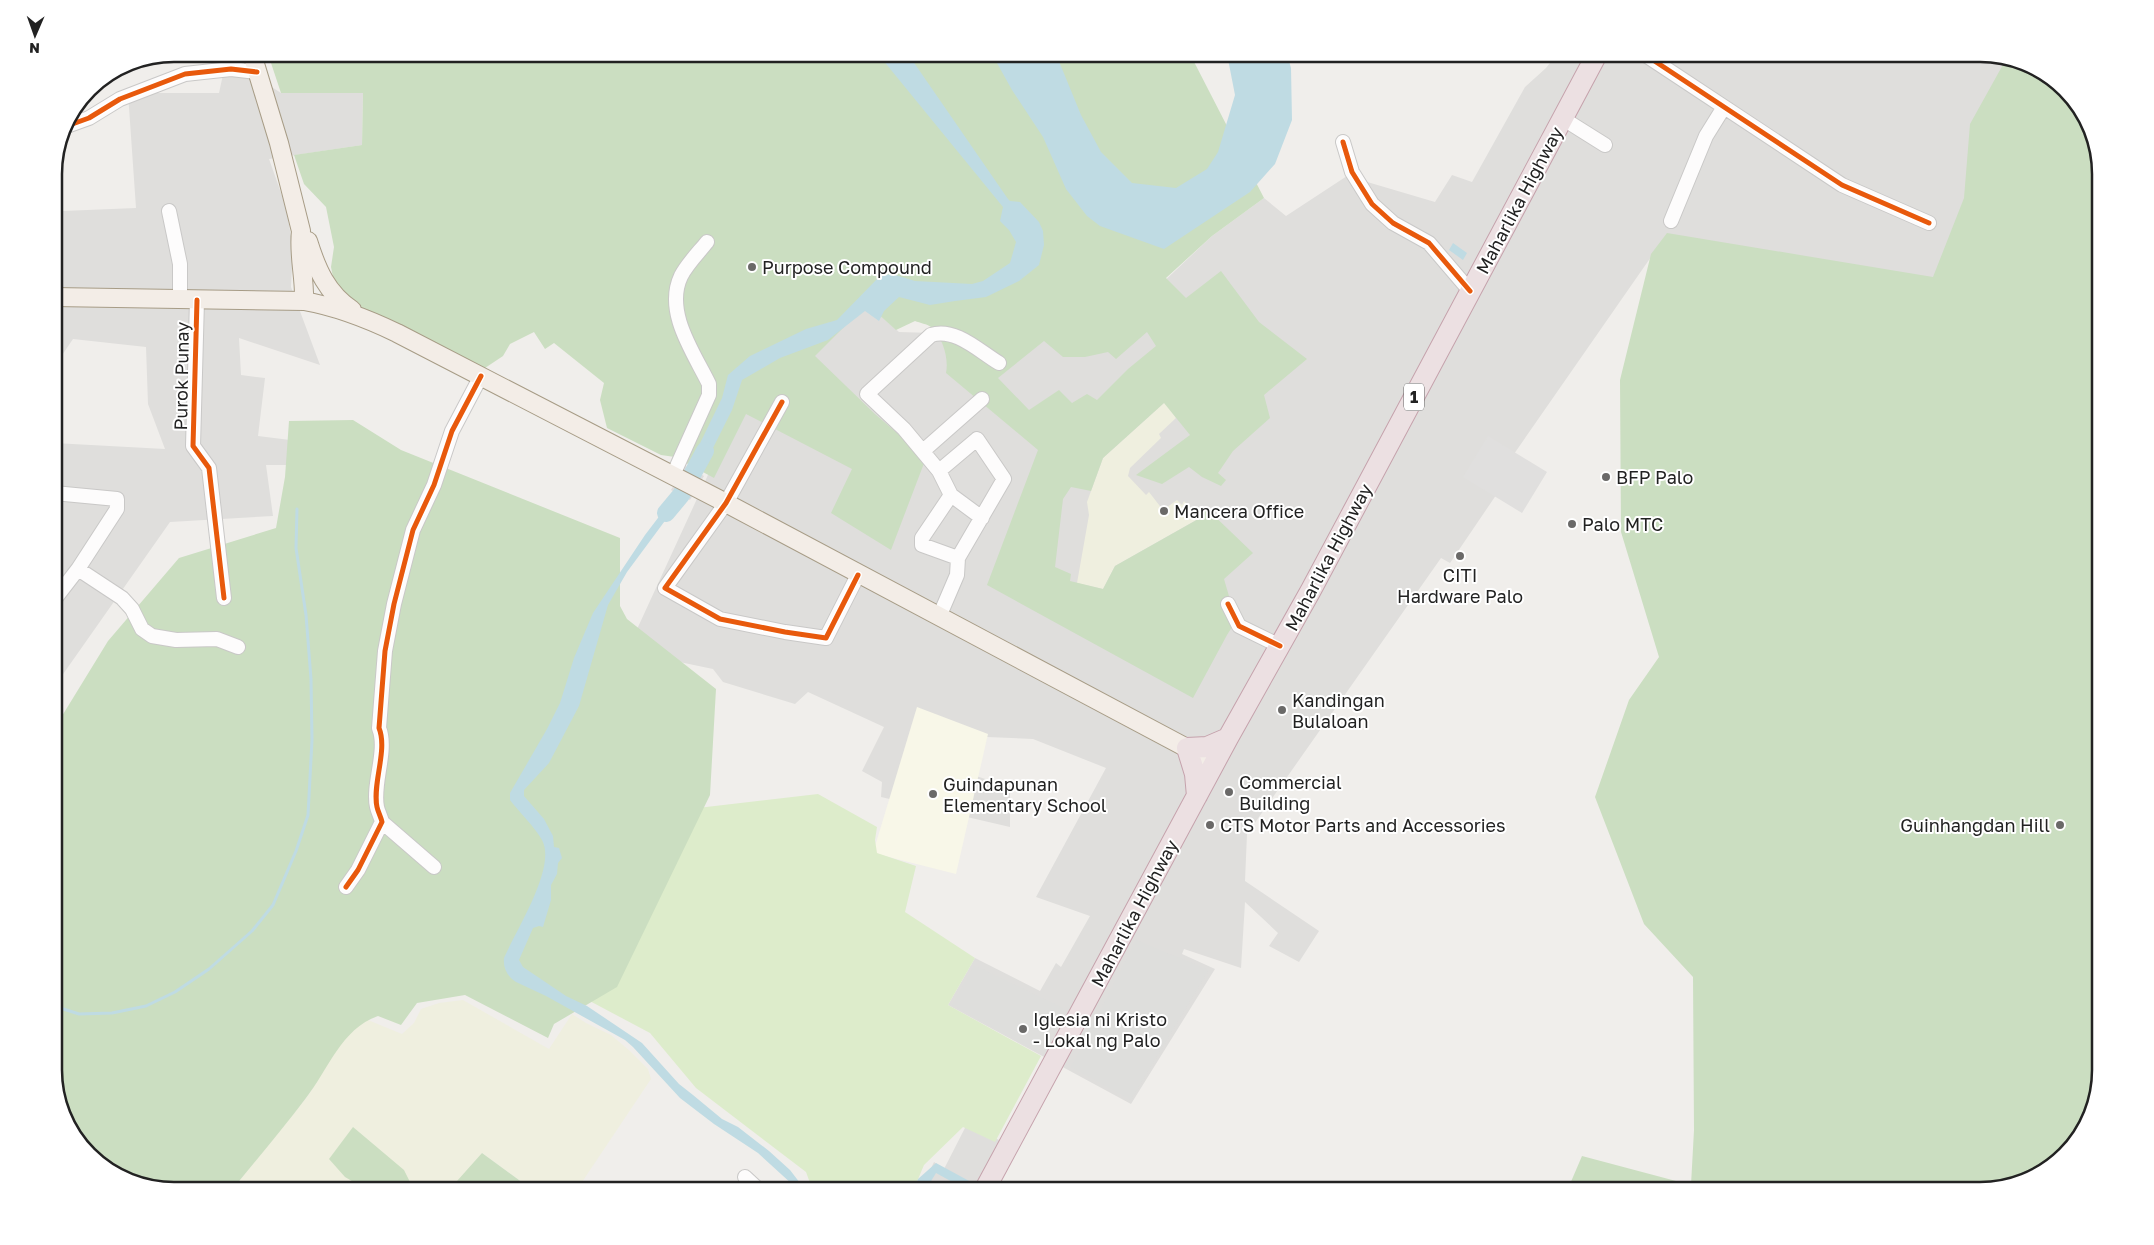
<svg xmlns="http://www.w3.org/2000/svg" width="2154" height="1245" font-family="'Golos Text',sans-serif">
<style>
.residential{fill:#dfdedc}
.education{fill:#f8f7e8}
.religious{fill:#dededc}
.farmland{fill:#efefdf}
.grass{fill:#ddeccb}
.forest{fill:#cbdec1;fill-rule:evenodd}
.parking{fill:#e0dfde}
.water{fill:#bfdbe3}
.pier{fill:#dedddd}
.lines{fill:none;stroke-linecap:round;stroke-linejoin:round}
.stream{stroke:#bfdbe3;stroke-width:3}
.river{stroke:#bfdbe3;stroke-width:18}
.minor-casing{stroke:#c9c8c7;stroke-width:16}
.major-casing{stroke:#a79c86;stroke-width:20}
.highway-casing{stroke:#c5a2ac;stroke-width:22}
.minor{stroke:#fdfcfc;stroke-width:14}
.major{stroke:#f3ede7;stroke-width:18}
.highway{stroke:#ece0e2;stroke-width:20}
.cycleway-casing{stroke:#fff;stroke-width:8}
.cycleway{stroke:#e8590c;stroke-width:5}
.poi-dot{fill:#6a6968;stroke:#fff;stroke-width:2}
.labels{text-anchor:middle;dominant-baseline:central;stroke-width:4;stroke-linejoin:round;paint-order:stroke}
.shield{fill:#fff;stroke:#646464;stroke-width:1}
.shield-label{font-size:16px;font-weight:bold;fill:#222}
.street-label{font-size:18px;fill:#222;stroke:#fff}
.poi-label{font-size:18px;fill:#222;stroke:#fff;text-anchor:start}
.rim{fill:none;stroke:#222;stroke-width:2.5}
</style>
<rect width="100%" height="100%" fill="#f0eeeb"/>
<path class="residential" d="M1557,54H1979L2040,70L2042,72L1959,286L1667,234L1500,474L1507,479L1450,563L1441,558L1247,834L1245,881L1319,931L1299,962L1269,946L1278,933L1245,902L1241,968L1184,949L1182,954L1215,969L1131,1104L948,1005L975,958L1040,991L1056,963L1061,967L1090,916L1036,897L1106,768L1033,739L987,737L976,776L1010,787V827L881,797L882,782L862,771L884,727L808,692L795,704L723,682L713,669L627,651L753,377L867,304L899,332L1104,338L1212,236L1264,198L1286,216L1347,176L1435,202L1452,175L1472,182L1525,87L1546,68Z
M224,70L247,71L281,93L363,92L362,145L269,159L286,207L293,248L291,287L320,365L239,338L241,375L265,378L258,436L290,440L295,465H266L273,516L170,522L54,687V443L165,449L148,404L146,347L73,339L54,367V175H59L63,211L136,208L128,93H219Z
M967,1124L1003,1142L976,1191H920L934,1162L944,1169Z"/>
<path class="education" d="M917,707L988,734L956,874L873,853Z"/>
<path class="religious" d="M1136,940L1209,970L1131,1100L1071,1067Z
M974,965L1063,1008L1036,1051L952,1005Z"/>
<path class="farmland" d="M1165,402L1176,418L1159,434L1161,438L1130,468L1128,476L1146,495L1149,492L1163,510L1177,500L1182,505L1184,501L1200,518L1115,566L1103,589L1077,583L1089,515L1087,502L1103,458Z
M281,957L368,1020L402,1034L414,1023L421,1009L439,1003L463,1000L549,1049L572,1014L586,1023L611,1035L630,1051L648,1069L651,1079L576,1191H534L482,1153L450,1191H231L307,1097L318,1080Z"/>
<path class="grass" d="M818,794L877,827L875,840L877,853L916,866L905,912L975,958L948,1005L1041,1056L995,1142L963,1127L924,1165L913,1191H813L806,1172L696,1088L650,1033L586,999L672,811Z"/>
<path class="forest" d="M268,54H1190L1264,198L1212,236L1166,278L1186,298L1221,271L1259,322L1307,359L1264,395L1270,418L1233,451L1218,473L1226,480L1221,486L1202,477L1189,467L1162,484L1136,475L1190,435L1164,403L1103,458L1091,491L1071,487L1063,499L1055,567L1071,574L1070,581L1103,589L1115,566L1200,518L1205,507L1253,553L1224,579L1231,603L1239,616L1227,635L1193,698L987,585L1038,450L946,373C949,359 943,337 931,327C927,324 920,323 915,321L896,330L867,304L815,356L875,414L926,458L891,550L831,513L852,469L746,414L714,478L675,457L661,455L607,428L600,400L604,383L554,343L545,349L534,332L510,344L503,356L482,370L347,302L335,287L331,267L334,247L326,207L304,184L294,155L362,145L363,93H281ZM1147,332L1156,346L1128,369L1097,400L1087,394L1072,403L1059,390L1029,410L998,378L1044,341L1063,357H1085L1108,352L1116,359Z
M2005,61L2040,70L2084,114L2100,167V1071L2084,1131L2040,1175L1980,1191H1567L1582,1156L1691,1185L1694,1130L1693,977L1644,924L1595,797L1629,700L1659,657L1621,532L1620,380L1651,254L1667,233L1933,277L1964,198L1970,124Z
M353,420L401,450L620,538V606L627,619L716,689L710,795L617,987L554,1024L548,1038L465,995L417,1003L401,1025L378,1016C341,1029 328,1070 306,1098C282,1130 256,1160 231,1191H175L114,1175L74,1137L54,1078V729L108,641L179,558L276,528L285,477L289,421Z
M353,1127L404,1170L411,1184L405,1191H369L345,1177L329,1159Z
M482,1153L534,1191L449,1190Z"/>
<path class="parking" d="M1488,436L1547,472L1522,513L1463,477Z"/>
<path class="water" d="M878,54H908L1008,199L1010,201L1020,202L1039,222L1043,231L1044,245L1039,265L1019,281L986,297L955,301L930,305L899,297L884,311L879,321L865,311L828,340L780,358L742,380L732,410L700,474L688,468L722,398L728,375L750,356L806,329L837,320L880,276L892,274L915,281L972,284L983,281L1010,263L1016,242L1009,230L1000,221L1003,207Z
M992,54H1056L1081,115L1101,152L1132,183L1176,188L1207,169L1218,152L1235,95L1227,54H1287L1291,68L1292,120L1275,164L1250,192L1164,249L1100,226L1087,216L1066,189L1043,137L1012,90Z
M1453,243L1467,253L1463,260L1449,250Z
M677,493L685,497L670,514L627,572L608,605L579,706L549,763L524,790V796L544,819L553,836L554,847L559,848L562,858L558,863L557,874L551,885V900L543,927L539,926L533,928L519,960L523,967L566,996L587,1006L642,1043L679,1084L693,1095L722,1119L738,1127L769,1151L790,1170L800,1183L803,1191H795L793,1185L758,1153L714,1124L680,1098L633,1047L625,1040L546,996L516,982C507,976 503,968 504,958C516,930 557,867 542,840C534,826 520,813 510,800V793L547,729L560,703L574,658L593,613L645,535Z
M936,1163L971,1182L967,1190L936,1173L925,1191H914L918,1179Z"/>
<path class="pier" d="M685,466L704,476L690,500L671,490Z"/>
<g class="lines">
<path class="stream" d="M54,1006L79,1014L112,1013L146,1006L175,992L209,969L252,931L273,905L296,851L308,815L312,740L311,679L306,615L296,548L297,509"/>
<path class="river" d="M666,513L681,495L705,451"/>
<g class="minor-casing">
<path id="minor" d="M1644,54L1842,185L1929,223
M1562,118L1605,145
M64,127L89,118L120,99L185,74L231,69L257,72
M1343,142L1352,172L1372,204L1393,223L1429,243L1470,291
M169,211L180,264V299
M1671,221L1706,136L1724,107
M197,300L193,446L209,468L224,598
M782,402L726,503L665,588L720,619L785,632L826,638L858,575
M923,451L982,399
M939,471L904,429L867,394L931,335C955,327 979,351 999,363
M673,475L709,395V384C694,353 664,312 681,276C687,264 699,252 707,242
M54,493L117,499V509L78,569L54,600
M951,495L922,538V545L958,558
M78,569L122,598L132,609L142,629L152,636L176,640L217,639L238,647
M1228,604L1239,626L1280,646
M939,617L957,575L958,558L1004,479L977,439L939,471L951,495L982,518
M382,822L434,867
M346,887L358,870L382,822C381,817 378,812 377,807C372,784 388,750 379,728L385,651L394,604L413,530L434,485L452,431L481,376
M745,1177L760,1191"/>
</g>
<g class="major-casing">
<path id="major" d="M252,54L279,143L301,231C298,254 305,278 304,301
M308,241C317,270 327,293 352,310
M54,297L304,301C338,307 366,318 397,333L726,503L1215,763"/>
</g>
<g class="highway-casing">
<path id="highway" d="M1197,796L1195,774L1187,748L1207,747L1228,738
M984,1191L1228,738L1311,590L1597,54"/>
</g>
<use href="#minor" class="minor"/>
<use href="#major" class="major"/>
<use href="#highway" class="highway"/>
<g class="cycleway-casing">
<path id="cycleway" d="M1644,54L1842,185L1929,223
M64,127L89,118L120,99L185,74L231,69L257,72
M1343,142L1352,172L1372,204L1393,223L1429,243L1470,291
M197,300L193,446L209,468L224,598
M782,402L726,503L665,588L720,619L785,632L826,638L858,575
M1228,604L1239,626L1280,646
M346,887L358,870L382,822C381,817 378,812 377,807C372,784 388,750 379,728L385,651L394,604L413,530L434,485L452,431L481,376"/>
</g>
<use href="#cycleway" class="cycleway"/>
</g>
<g class="poi-dot">
<circle cx="752" cy="267" r="5"/>
<circle cx="1606" cy="477" r="5"/>
<circle cx="1164" cy="511" r="5"/>
<circle cx="1572" cy="524" r="5"/>
<circle cx="1460" cy="556" r="5"/>
<circle cx="1282" cy="710" r="5"/>
<circle cx="1229" cy="792" r="5"/>
<circle cx="933" cy="794" r="5"/>
<circle cx="1210" cy="825" r="5"/>
<circle cx="2060" cy="825" r="5"/>
<circle cx="1023" cy="1029" r="5"/>
</g>
<g class="labels">
<rect class="shield" x="1404" y="383.5" width="20" height="27" rx="4"/>
<g class="shield-label">
<text x="1414" y="397">1</text>
</g>
<g class="street-label">
<text transform="translate(1519 200) rotate(-62)">Maharlika Highway</text>
<text transform="translate(181 376) rotate(-89)">Purok Punay</text>
<text transform="translate(1328 557) rotate(-62)">Maharlika Highway</text>
<text transform="translate(1134 913) rotate(-62)">Maharlika Highway</text>
</g>
<g class="poi-label">
<text x="762" y="267">Purpose Compound</text>
<text x="1616" y="477">BFP Palo</text>
<text x="1174" y="511">Mancera Office</text>
<text x="1582" y="524">Palo MTC</text>
<text x="1460" y="575" text-anchor="middle">CITI<tspan x="1460" dy="21">Hardware Palo</tspan></text>
<text x="1292" y="700">Kandingan<tspan x="1292" dy="21">Bulaloan</tspan></text>
<text x="1239" y="782">Commercial<tspan x="1239" dy="21">Building</tspan></text>
<text x="943" y="784">Guindapunan<tspan x="943" dy="21">Elementary School</tspan></text>
<text x="1220" y="825">CTS Motor Parts and Accessories</text>
<text x="2050" y="825" text-anchor="end">Guinhangdan Hill</text>
<text x="1033" y="1019">Iglesia ni Kristo<tspan x="1033" dy="21">- Lokal ng Palo</tspan></text>
</g>
</g>
<path d="M0 0H2154V1245H0ZM174 62H1980A112 112 0 0 1 2092 174V1070A112 112 0 0 1 1980 1182H174A112 112 0 0 1 62 1070V174A112 112 0 0 1 174 62Z" fill="#fff" fill-rule="evenodd"/>
<path class="rim" d="M174 62H1980A112 112 0 0 1 2092 174V1070A112 112 0 0 1 1980 1182H174A112 112 0 0 1 62 1070V174A112 112 0 0 1 174 62Z"/>
<g transform="translate(35 35) rotate(182)" stroke="#ffffff" stroke-width="4" paint-order="stroke">
<path d="M0-4L9 19L0 12L-9 19Z" fill="#222222"/>
<text y="-8" font-size="14" font-weight="bold" text-anchor="middle" fill="#222222">N</text>
</g>
</svg>
